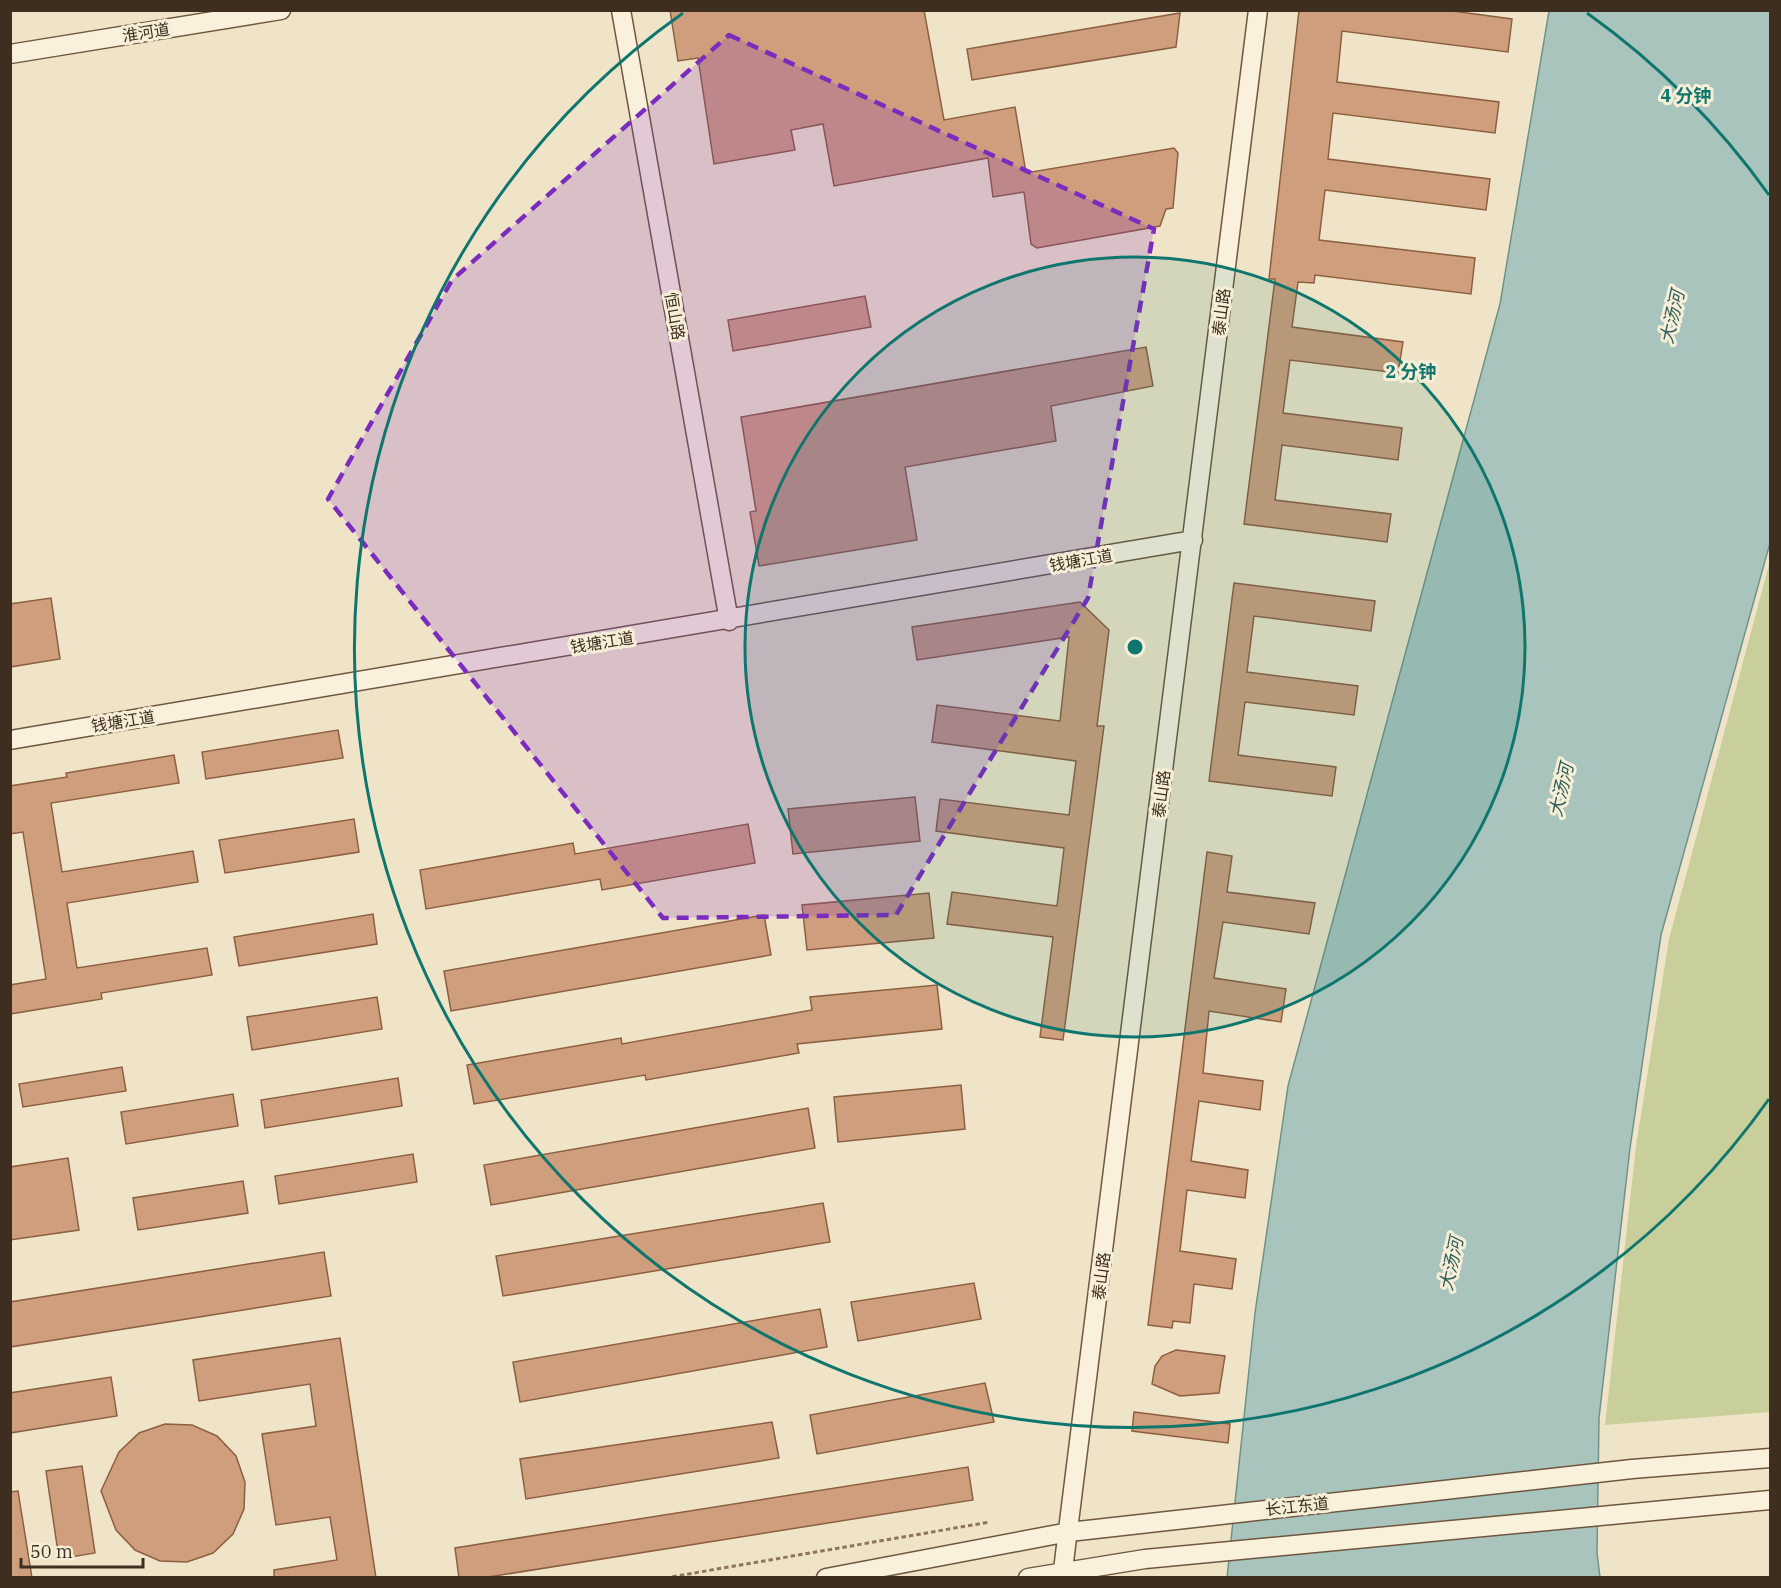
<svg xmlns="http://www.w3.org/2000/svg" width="1781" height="1588" font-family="'IBM Plex Serif','Noto Sans SC',serif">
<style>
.green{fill:#c9cf9b}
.water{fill:#a9c4bc;stroke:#6f938a;stroke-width:1.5}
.building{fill:#cf9f7d;stroke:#8d5f41;stroke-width:1.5}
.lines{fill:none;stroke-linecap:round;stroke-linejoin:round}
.secondary-casing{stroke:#6f573f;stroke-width:21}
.path{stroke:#8d765c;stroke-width:3;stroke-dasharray:4.5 3;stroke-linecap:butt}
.secondary{stroke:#faf1dc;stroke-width:18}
.marked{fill:#7b2cbf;fill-opacity:0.2;stroke:#7b2cbf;stroke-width:4.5;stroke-dasharray:12 8;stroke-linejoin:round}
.ring{fill:none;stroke:#0f766e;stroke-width:3}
.labels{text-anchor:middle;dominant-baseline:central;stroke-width:6;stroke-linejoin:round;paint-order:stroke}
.street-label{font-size:16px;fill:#3d2e20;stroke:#f7eed8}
.water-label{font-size:18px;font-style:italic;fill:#2f5d5a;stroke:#f7eed8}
.centre{fill:#0f766e;stroke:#f7eed8;stroke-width:3}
.ring-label{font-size:18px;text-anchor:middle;font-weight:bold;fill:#0f766e;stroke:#f7eed8;stroke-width:6;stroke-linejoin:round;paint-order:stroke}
</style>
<rect width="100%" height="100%" fill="#f0e4c8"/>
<path class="green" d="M1770,561V1412L1605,1425L1636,1146L1669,939Z"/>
<path class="water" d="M1549,11H1770V543L1661,935L1630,1148L1599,1418L1597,1553L1600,1577L1227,1578L1255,1313L1288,1086L1500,304Z"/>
<path class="building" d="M670,10H924L944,120L1015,107L1026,173L1174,148L1178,153L1173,208L1166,209L1160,226L1037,248L1031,244L1024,192L993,197L988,158L834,186L823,124L791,130L795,150L714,164L698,58L678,61Z
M1299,10H1445L1512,19L1508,52L1342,31L1337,82L1499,102L1495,133L1333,113L1328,159L1490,179L1486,210L1325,190L1319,240L1475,258L1471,294L1315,275L1314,283L1298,282L1292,327L1403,342L1398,373L1290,360L1283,413L1402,428L1398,460L1282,445L1275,500L1391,514L1387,542L1244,524L1275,279H1269Z
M1180,13L1176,47L972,80L967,49Z
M865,296L871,327L733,351L728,320Z
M1146,347L1153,386L1051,406L1056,441L905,467L917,540L759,566L750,512L756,511L741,417Z
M1234,583L1375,601L1371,631L1254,616L1247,672L1358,686L1354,715L1245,702L1238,755L1336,767L1332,796L1209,781Z
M51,598L60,659L10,667V604Z
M1080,602L1109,630L1097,726H1104L1063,1040L1040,1037L1053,937L947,924L952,892L1057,906L1064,848L936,831L940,799L1069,815L1076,761L932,742L937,705L1060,721L1069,637L917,660L912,627Z
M338,730L343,758L206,779L202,752Z
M174,755L179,783L51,803L62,872L193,851L198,882L67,903L77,968L207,948L212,975L101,993L102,999L10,1014V985L46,979L23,832L10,834V786L67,777L66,773Z
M915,797L920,841L793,854L788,809Z
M354,819L359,852L225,873L219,840Z
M748,824L755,863L602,890L600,879L426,909L420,870L573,843L575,854Z
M1207,852L1232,856L1227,892L1315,903L1309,934L1223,922L1214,978L1286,989L1281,1022L1209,1011L1203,1073L1263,1081L1260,1110L1199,1101L1191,1161L1248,1170L1245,1198L1187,1190L1180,1251L1236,1259L1232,1289L1194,1284L1190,1323L1173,1321L1172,1328L1148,1325Z
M929,893L934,938L807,950L802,905Z
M373,914L377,944L239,966L234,937Z
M764,915L771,955L451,1011L444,971Z
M937,985L942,1029L797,1044L799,1053L646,1080L645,1075L474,1104L467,1065L621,1038L622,1044L812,1010L810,997Z
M377,997L382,1029L252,1050L247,1017Z
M122,1067L126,1091L23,1107L19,1084Z
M398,1078L402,1106L265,1128L261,1100Z
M961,1085L965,1129L838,1142L834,1097Z
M233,1094L238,1126L126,1144L121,1112Z
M808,1108L815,1148L491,1205L484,1165Z
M413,1154L417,1182L279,1204L275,1176Z
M68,1158L79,1230L10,1240V1167Z
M243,1181L248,1213L138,1230L133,1198Z
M823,1203L830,1242L503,1296L496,1256Z
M324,1252L331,1296L10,1347V1302Z
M974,1283L981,1319L858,1341L851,1302Z
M820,1309L827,1347L520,1402L513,1362Z
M340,1338L376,1578H274V1570L337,1560L330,1517L276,1525L262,1434L316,1426L310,1384L199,1401L193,1360Z
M1176,1350L1225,1356L1219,1393L1180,1396L1152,1384L1155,1366L1162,1356Z
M111,1377L117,1416L10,1433V1393Z
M985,1383L994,1422L817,1454L810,1415Z
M1134,1412L1230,1424L1228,1443L1132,1431Z
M772,1422L779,1458L526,1499L520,1459Z
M165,1424L192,1425L217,1436L236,1456L245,1482L244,1509L233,1534L213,1553L187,1562L160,1561L135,1550L116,1530L101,1491L119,1452L139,1433Z
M82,1466L95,1553L59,1559L46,1471Z
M968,1467L973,1500L482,1578H459L455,1548Z
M18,1491L32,1578H10V1492Z"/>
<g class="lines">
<g class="secondary-casing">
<path id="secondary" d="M621,10L729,621
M10,54L281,10
M10,740L1193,540
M826,1578L1069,1532L1632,1469L1770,1458
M1028,1578L1145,1559L1770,1500
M1062,1578L1258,10"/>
</g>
<path class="path" d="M665,1578L990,1522"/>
<use href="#secondary" class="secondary"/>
</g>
<path class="marked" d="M729,35L1154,229L1088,598L896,915L663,918L328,499L452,280Z"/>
<circle cx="1135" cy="647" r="390" fill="#0f766e" fill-opacity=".12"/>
<g class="ring">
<circle cx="1135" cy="647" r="390"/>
<path d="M1769 1099A779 779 0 1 1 683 13M1587 13A779 779 0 0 1 1769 195"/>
</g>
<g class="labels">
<g class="street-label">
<text transform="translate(146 32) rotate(-9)">淮河道</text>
<text transform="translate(1221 312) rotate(-83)">泰山路</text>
<text transform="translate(675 316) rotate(80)">恒山路</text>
<text transform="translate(1081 560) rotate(-10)">钱塘江道</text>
<text transform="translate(602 642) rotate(-9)">钱塘江道</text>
<text transform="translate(123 721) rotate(-9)">钱塘江道</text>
<text transform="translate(1161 794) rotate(-83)">泰山路</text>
<text transform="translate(1101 1276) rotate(-83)">泰山路</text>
<text transform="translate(1297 1506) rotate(-6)">长江东道</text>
</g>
<g class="water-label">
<text transform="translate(1672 317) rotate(-77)">大汤河</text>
<text transform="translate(1561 790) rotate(-77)">大汤河</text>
<text transform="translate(1451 1264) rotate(-78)">大汤河</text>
</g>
</g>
<circle cx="1135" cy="647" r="9" class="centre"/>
<g class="ring-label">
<text x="1686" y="102">4 分钟</text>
<text x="1411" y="378">2 分钟</text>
</g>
<rect width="1781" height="1588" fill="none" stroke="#3d2e20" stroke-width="24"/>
<path d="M21 1558v9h122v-9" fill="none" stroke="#3d2e20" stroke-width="3"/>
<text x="30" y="1558" font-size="18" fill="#3d2e20" stroke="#f7eed8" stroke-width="4.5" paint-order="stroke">50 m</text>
</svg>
